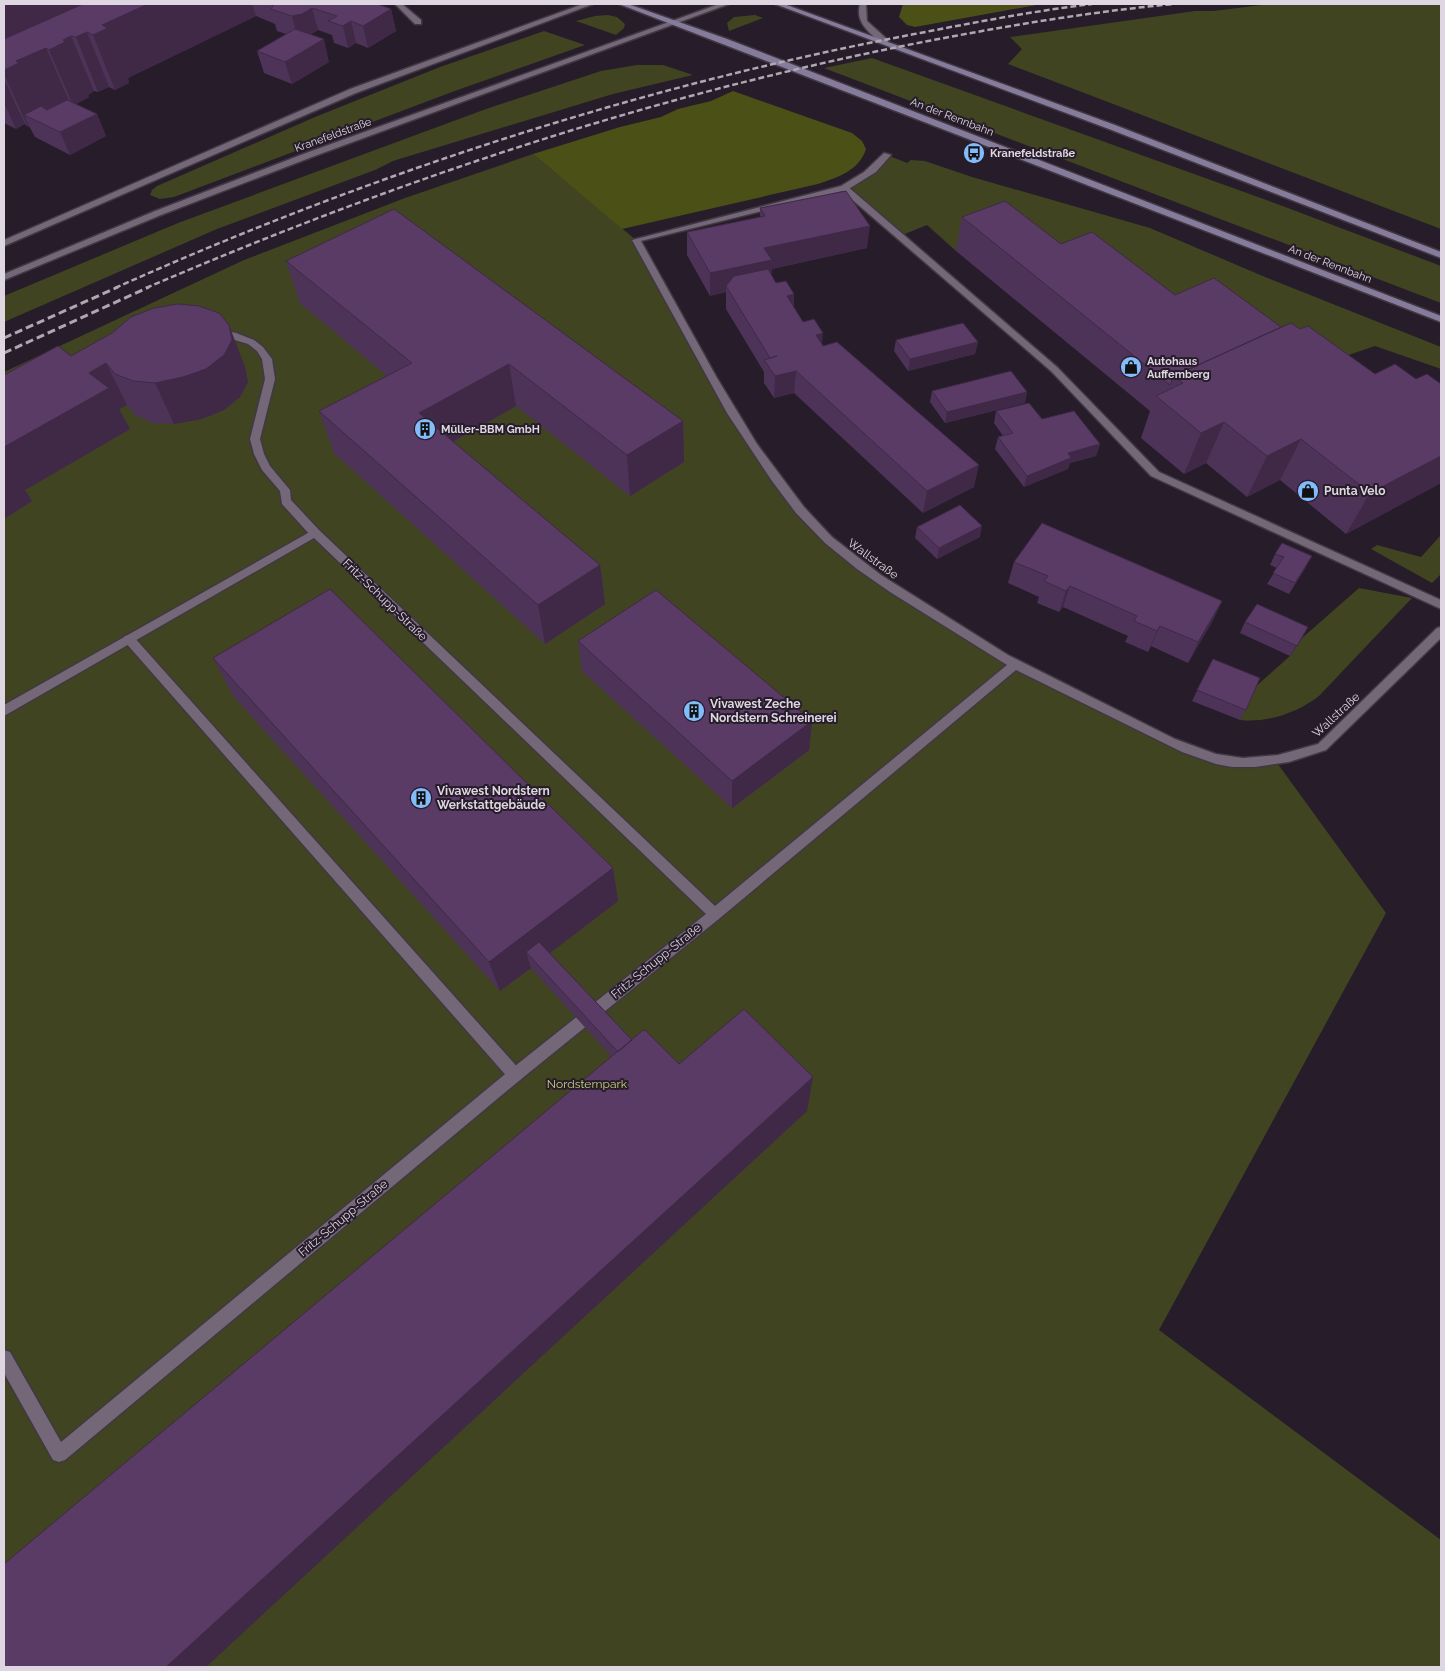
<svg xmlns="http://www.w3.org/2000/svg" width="1445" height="1671" font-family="Raleway,sans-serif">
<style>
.green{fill:#404420}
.forest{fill:#4b5017}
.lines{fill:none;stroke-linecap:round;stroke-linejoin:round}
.service-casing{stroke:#413843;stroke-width:3}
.minor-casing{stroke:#413843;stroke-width:3}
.tertiary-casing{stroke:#413843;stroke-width:3}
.secondary-casing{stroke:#413843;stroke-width:3}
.service{fill:#736778;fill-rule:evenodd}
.minor{fill:#736778;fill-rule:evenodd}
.tertiary{fill:#736778;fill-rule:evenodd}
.secondary{fill:#857c9c;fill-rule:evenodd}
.rail-far1{stroke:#afa7b2;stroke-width:2.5;stroke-dasharray:6 3;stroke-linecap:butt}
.rail{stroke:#afa7b2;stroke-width:3;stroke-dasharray:8 4;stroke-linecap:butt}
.wall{fill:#4d3358}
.shaded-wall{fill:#3f2947}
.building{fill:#5a3b66;stroke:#3f2947}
.labels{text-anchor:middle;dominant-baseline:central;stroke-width:4;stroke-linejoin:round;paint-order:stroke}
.far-street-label{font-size:11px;fill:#ded6e0;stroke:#261c2a}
.far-poi-label{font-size:11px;font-weight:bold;fill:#ded6e0;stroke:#261c2a;text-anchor:start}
.poi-label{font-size:12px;font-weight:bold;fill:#ded6e0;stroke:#261c2a;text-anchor:start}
.street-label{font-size:12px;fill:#ded6e0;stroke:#261c2a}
.park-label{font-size:12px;fill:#c5cf7b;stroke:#261c2a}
</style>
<rect width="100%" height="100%" fill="#261c2a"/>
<path class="green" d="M1270,4H1441V229L1008,64L1022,49L1010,37L1195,11H1213Z
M608,15L617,17L625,24L624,28L616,35L576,21L595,16Z
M755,15L763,18L729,31L727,23L734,17Z
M544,31L585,45L452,92L174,197L160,199L150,195L152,190L157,186L315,117L440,67Z
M872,58L1280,205L1441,266V303L824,68Z
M637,65H663L693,75L613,94L393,161L375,170L217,229L4,322V296L178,223L486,109L601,71Z
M533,154L636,240L761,458L832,544L1015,664L1210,757L1275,760L1386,913L1159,1330L1441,1540V1667H4V372L244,260L405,198Z
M887,155L907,163L911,160L925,161L972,177L1150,228L1265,277L1441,347V369L1375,346L1322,364L998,234L956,251L927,225L900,236L844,188L861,179Z
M1441,535V574L1432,583L1371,549L1377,545L1421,557Z
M1359,588L1412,598L1319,696C1297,713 1267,723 1240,720L1254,688L1290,656L1302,638Z"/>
<path class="forest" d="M903,4H1042L915,27L907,25L899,17Z
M733,91L852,133L862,141L866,149C859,171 838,177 818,184L622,229L533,154L620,127L661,117L678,109L711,101Z"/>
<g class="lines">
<g class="service-casing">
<path id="service" d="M860,4H866L867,21L888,40V44H882C869,32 855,23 860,4Z
M841,186H847L1057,367L1159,472L1441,600V609L1151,476L1051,371L841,190Z
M218,329L236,333L254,340L263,347L272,359L275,379L260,439L264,454L270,466L290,490L291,500L319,530L320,533L319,536H311L282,504L280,491L262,470L254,454L250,439L265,379L262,359L257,351L248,344L215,334V330Z
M129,635L133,636L520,1070L522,1075L520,1080L515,1082L510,1080L125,642L123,639L125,636Z"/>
</g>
<g class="minor-casing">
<path id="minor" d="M395,4H402L421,20V24H415Z
M884,153L891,155L876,172L847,190L641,241L717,378L757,444L804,507L832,537L881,575L1008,655L1175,739L1216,754L1243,758L1278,755L1318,744L1437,628L1441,627V638L1326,750L1289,762L1255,767H1232L1216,764L1182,752L1016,670L720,918L520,1080L65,1460L59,1462L53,1460L4,1373V1350L10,1352L61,1442L510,1070L706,914L314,538L4,716V705L315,529L319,530L715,906L1007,665L890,592L857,569L825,543L796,513L772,481L727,413L632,240L841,186L864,172Z"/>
</g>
<g class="tertiary-casing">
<path id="tertiary" d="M583,4H593L356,93L4,246V240L350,89Z
M719,4H729L312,157L161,215L4,280V274L155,211L306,153Z"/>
</g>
<g class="secondary-casing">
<path id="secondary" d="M619,4H628L727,39L1441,316V322Z
M775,4H784L1115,125L1441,252V258L1109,129Z"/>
</g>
<use href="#service" class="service"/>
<use href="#minor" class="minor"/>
<use href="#tertiary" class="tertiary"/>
<use href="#secondary" class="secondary"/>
<path class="rail-far1" d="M115,288C372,173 643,85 920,33C977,22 1034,11 1092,4
M146,288C400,179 652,95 923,42C1006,26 1089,12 1173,4"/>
<path class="rail" d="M4,338L118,287
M4,353L149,287"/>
</g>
<path class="wall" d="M4,4H377L391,9L396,31L368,48L356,43L348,48L334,43L332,35L318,30L311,34L329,62L292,84L264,73L257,51L286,34L277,31L275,24L256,16L128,78L129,83L115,90L109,87L98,92L94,91L88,95L89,97L76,104L97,114L106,136L70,155L35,137L29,126L28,127L25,124L16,129L4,123Z
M760,208L867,248L772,269L771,275L776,283L794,294V308L803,322L822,344L974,487L923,513L794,393L774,398L764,383V372L726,309V292L710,296L687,255V232L760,217Z
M962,217L1175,295L1281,327L1300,329L1375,374L1416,379L1441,384V483L1346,534L1280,480L1247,497L1206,463L1184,474L1141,438L1150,411L956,251Z
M286,261L683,421L684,462L630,496L516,406L453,442L600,565L605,604L545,644L334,453L319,411L387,376L300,303Z
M896,340L978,342L975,354L908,371L894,351Z
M71,356L245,367L248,382L240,397L224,410L202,419L174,424L153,423L135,415L127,405L119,409L130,429L25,490L32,501L4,519V375Z
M932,391L1027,392L1025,403L945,423L930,402Z
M996,411L1042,419L1100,444L1096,456L1070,463L1068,469L1024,487L995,449L998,437L1003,436L994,423Z
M917,527L980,537L937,559L915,538Z
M1275,554L1306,567L1289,594L1267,584L1277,568L1270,565Z
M1014,562L1222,601L1212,622L1188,663L1151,646L1148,652L1125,642L1128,636L1063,607L1059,612L1037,603L1039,597L1008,583Z
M1245,622L1308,627L1290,656L1240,633Z
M578,641L812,721L809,750L732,808L582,671Z
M213,658L613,868L618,901L550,953L632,1040L679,1064L807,1111L612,1057L531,968L500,991L233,696Z
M1213,659L1246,710L1240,720L1192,701Z"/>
<path class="shaded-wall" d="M4,4H243L248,20L128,78L129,83L115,90L93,35L102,25L71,36L94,91L88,95L89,97L73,105L49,50L46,48L70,103L43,116L24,115L29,126L28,127L4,74Z
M243,4H252L256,16L248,20Z
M312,8L318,30L308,36L298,39L292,16Z
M391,9L396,31L368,48L363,26Z
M351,21L356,43L348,48L343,26Z
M87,32L109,87L98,92L76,37Z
M324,39L329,62L292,84L285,62Z
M4,79L25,124L16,129L4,103Z
M97,114L106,136L70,155L60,132Z
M870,226L867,248L772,269L771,282L726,286V292L710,296V273L764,248Z
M794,294L793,317L787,296Z
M229,325L245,367L248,382L240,397L224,410L202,419L174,424L155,383Z
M823,333L821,356L816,335Z
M978,342L975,354L908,371L910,359Z
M106,363L127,405L119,409L130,429L25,490L32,501L4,519V447L89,373Z
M509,364L516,406L429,455L419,413Z
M796,371L794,393L774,398L775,376Z
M1027,392L1025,403L945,423L947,412Z
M683,421L684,462L630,496L627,455Z
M1224,422L1206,463L1184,474L1201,433Z
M1301,439L1280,480L1247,497L1267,456Z
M1100,444L1096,456L1070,463L1068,469L1024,487L1027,476L1068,453Z
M1441,456V483L1346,534L1370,493Z
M979,465L974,487L923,513L927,491Z
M982,526L980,537L937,559L939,548Z
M1312,556L1306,567L1289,594L1295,583Z
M600,565L605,604L545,644L538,605Z
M1070,586L1063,607L1059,612L1066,591Z
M1222,601L1212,622L1188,663L1198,642Z
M1160,626L1151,646L1148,652L1157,631Z
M812,721L809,750L732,808V781Z
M613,868L618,901L537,963L526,952L531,968L500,991L489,962Z
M813,1077L807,1111L206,1667H166Z"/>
<path class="building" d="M83,4H148L102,25L108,28L93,35L87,32L76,37L71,36L63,40L65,42L49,50L46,48L16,61L19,63L4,70V39Z
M274,4H377L391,9L363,26L351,21L343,26L328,21L337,16L312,8L302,14L292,16L271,9Z
M295,29L324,39L285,62L257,51Z
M67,100L97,114L60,132L24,115L41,106L47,110Z
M846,191L870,226L764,248L772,260L710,273L687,232L765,216L760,208Z
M1005,201L1061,244L1092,232L1175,295L1214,278L1281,327L1174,376L1170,385L962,217Z
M394,209L683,421L627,455L509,364L419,413L600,565L538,605L319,411L412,363L286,261Z
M768,269L776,283L786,281L794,294L787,296L803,322L814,319L823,333L816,335L823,346L837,342L979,465L927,491L796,371L775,376L764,360L777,356L770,358L726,286L734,276Z
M178,304L199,306L219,313L229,325L232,340L224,355L206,369L183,377L155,383L133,381L115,374L106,363L89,373L109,388L4,447V375L58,346L71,356L112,333L131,317L154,308Z
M963,323L978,342L910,359L896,340Z
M1291,323L1300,329L1308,326L1375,374L1395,364L1416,379L1427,374L1441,384V456L1370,493L1301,439L1267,456L1224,422L1201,433L1156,396L1183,383L1174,376Z
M1011,371L1027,392L947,412L932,391Z
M1029,403L1042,419L1074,411L1100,444L1068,453L1071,458L1027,476L998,437L1013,433L996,411Z
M960,505L982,526L939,548L917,527Z
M1042,523L1222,601L1198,642L1160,626L1157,631L1134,621L1137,616L1070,586L1066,591L1044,581L1048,576L1014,562Z
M1282,543L1312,556L1295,583L1273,573L1284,557L1275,554Z
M330,589L613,868L489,962L213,658Z
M656,590L812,721L732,781L578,641Z
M1257,604L1308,627L1297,646L1245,622Z
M1213,659L1260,678L1246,710L1197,690Z
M539,942L632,1040L618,1052L526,952Z
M744,1009L813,1077L166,1667H4V1564L642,1031L645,1030L679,1064Z"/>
<defs>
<g id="bus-disc" transform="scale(1.125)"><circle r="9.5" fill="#84bcfb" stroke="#261c2a"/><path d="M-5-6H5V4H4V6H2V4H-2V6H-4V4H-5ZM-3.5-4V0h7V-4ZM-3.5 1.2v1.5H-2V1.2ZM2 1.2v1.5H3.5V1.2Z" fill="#111"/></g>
<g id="shop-disc" transform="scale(1.125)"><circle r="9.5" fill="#84bcfb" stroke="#261c2a"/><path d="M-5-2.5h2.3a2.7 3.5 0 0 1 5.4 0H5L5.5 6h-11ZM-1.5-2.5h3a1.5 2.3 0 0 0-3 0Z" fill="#111"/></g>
<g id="building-disc" transform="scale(1.125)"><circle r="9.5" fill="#84bcfb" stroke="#261c2a"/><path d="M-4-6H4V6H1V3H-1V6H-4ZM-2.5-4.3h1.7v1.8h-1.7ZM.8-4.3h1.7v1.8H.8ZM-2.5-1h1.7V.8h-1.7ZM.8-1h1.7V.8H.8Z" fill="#111"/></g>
</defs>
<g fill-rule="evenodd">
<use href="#bus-disc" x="974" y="153"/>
<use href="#shop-disc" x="1131" y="367"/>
<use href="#building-disc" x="425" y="429"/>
<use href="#shop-disc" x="1308" y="491"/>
<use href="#building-disc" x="694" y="711"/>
<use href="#building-disc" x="421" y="798"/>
</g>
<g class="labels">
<g class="far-street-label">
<text transform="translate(952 117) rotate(21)">An der Rennbahn</text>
<text transform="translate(333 135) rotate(-20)">Kranefeldstraße</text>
<text transform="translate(1330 264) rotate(21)">An der Rennbahn</text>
</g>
<g class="far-poi-label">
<text x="990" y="153">Kranefeldstraße</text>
<text x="1147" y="361">Autohaus<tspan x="1147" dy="13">Auffemberg</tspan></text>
<text x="441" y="429">Müller-BBM GmbH</text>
</g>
<g class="poi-label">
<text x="1324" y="491">Punta Velo</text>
<text x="710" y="704">Vivawest Zeche<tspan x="710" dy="14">Nordstern Schreinerei</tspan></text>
<text x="437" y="791">Vivawest Nordstern<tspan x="437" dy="14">Werkstattgebäude</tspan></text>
</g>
<g class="street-label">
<text transform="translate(873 559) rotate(36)">Wallstraße</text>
<text transform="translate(385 600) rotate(44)">Fritz-Schupp-Straße</text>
<text transform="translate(1336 715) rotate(-43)">Wallstraße</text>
<text transform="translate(656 961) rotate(-39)">Fritz-Schupp-Straße</text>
<text transform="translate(343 1218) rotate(-40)">Fritz-Schupp-Straße</text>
</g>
<g class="park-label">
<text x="587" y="1084">Nordsternpark</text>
</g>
</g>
<rect width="1445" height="1671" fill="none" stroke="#ded6e0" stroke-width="10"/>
</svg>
